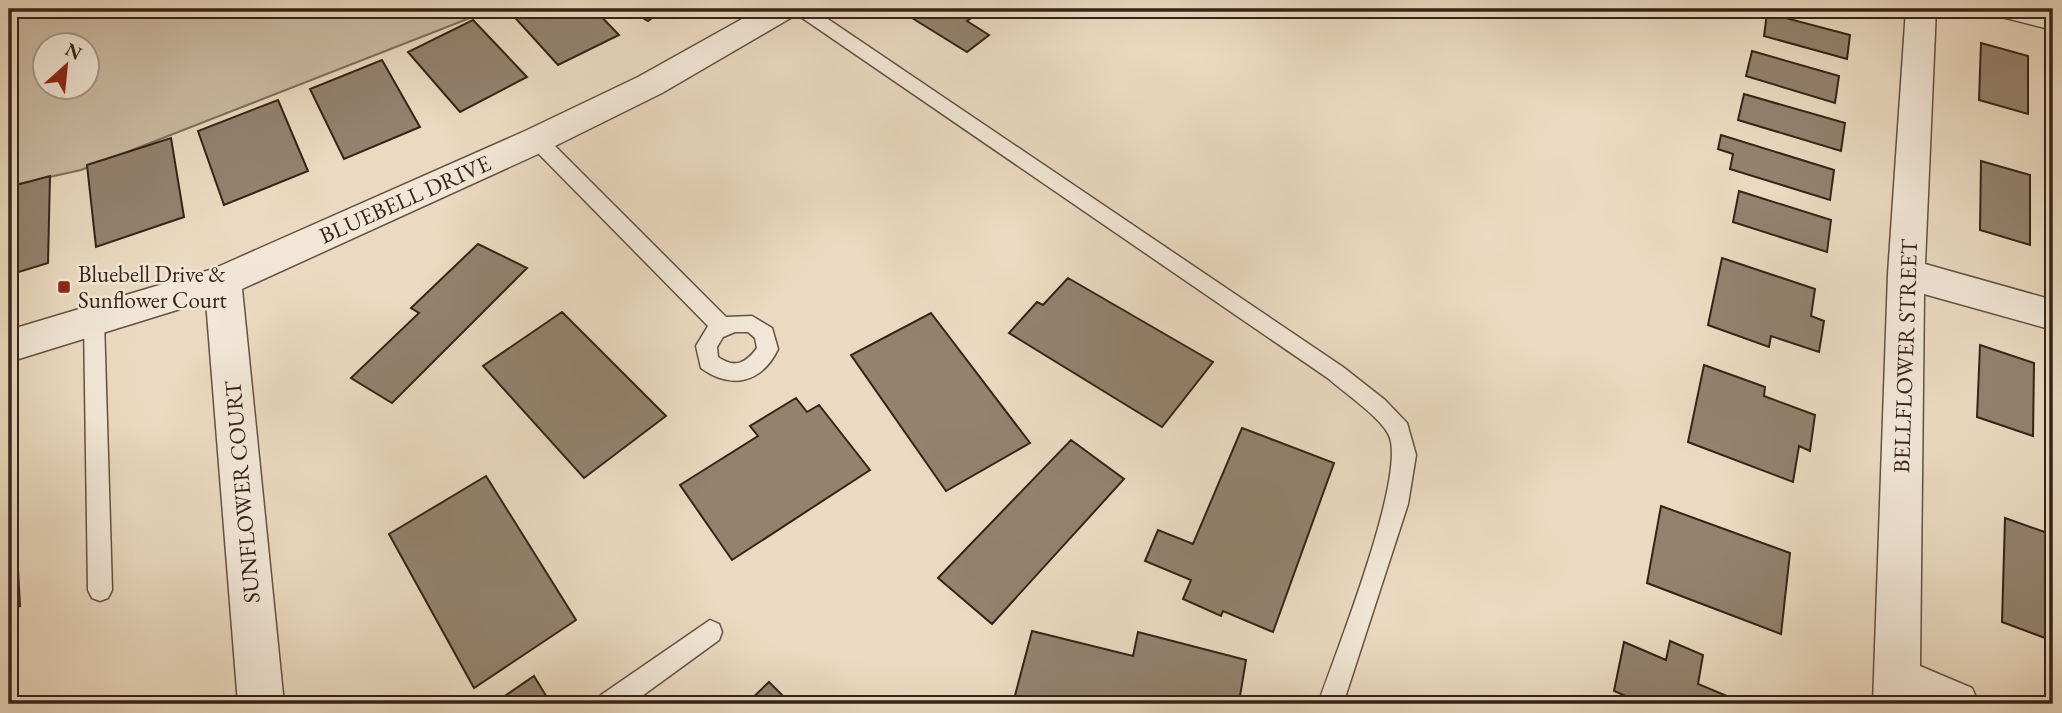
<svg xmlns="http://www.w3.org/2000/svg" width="2062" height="713" font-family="'EB Garamond',serif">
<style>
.green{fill:#ccbba4;stroke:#816f5e;stroke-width:2;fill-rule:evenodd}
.building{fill:#94826f;stroke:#362317;stroke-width:2}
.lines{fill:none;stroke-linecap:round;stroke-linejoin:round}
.service-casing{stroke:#635142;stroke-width:3}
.minor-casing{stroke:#635142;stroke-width:3}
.tertiary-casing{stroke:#635142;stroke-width:3}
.service{fill:#f2e7d7;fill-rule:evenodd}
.minor{fill:#f2e7d7;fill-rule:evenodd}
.tertiary{fill:#f2e7d7;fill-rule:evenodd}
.poi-dot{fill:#8f2418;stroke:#f2e7d7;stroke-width:2.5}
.labels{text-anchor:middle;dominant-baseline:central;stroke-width:5;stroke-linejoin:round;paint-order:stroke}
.street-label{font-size:23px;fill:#362317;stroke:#f2e7d7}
.poi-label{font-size:23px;fill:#362317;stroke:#f2e7d7;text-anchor:start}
</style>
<rect width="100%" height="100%" fill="#ebdac1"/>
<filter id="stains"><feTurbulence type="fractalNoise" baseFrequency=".00286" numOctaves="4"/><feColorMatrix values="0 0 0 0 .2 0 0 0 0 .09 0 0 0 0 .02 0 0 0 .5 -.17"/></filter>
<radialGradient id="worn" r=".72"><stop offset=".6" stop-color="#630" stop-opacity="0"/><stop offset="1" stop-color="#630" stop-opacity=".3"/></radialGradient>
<path class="green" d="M9,9H493L81,170L9,186ZM46,46H88V88H46Z"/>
<path class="building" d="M507,9H594L619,35L558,65Z
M628,9H664L648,21Z
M910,9H984L967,21L989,35L967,52L904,13Z
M1812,9H1846L1845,18Z
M1767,13L1850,35L1847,59L1764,36Z
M473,20L527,77L460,112L408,52Z
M1981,43L2028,56V114L1979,100Z
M1752,51L1839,76L1835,103L1746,76Z
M382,60L420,127L344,159L310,89Z
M1744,94L1845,123L1841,151L1738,120Z
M278,100L308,171L224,205L198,131Z
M1721,135L1834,170L1830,200L1730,169L1733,154L1718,149Z
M171,138L184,217L96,247L87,165Z
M1981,161L2030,175V245L1980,230Z
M50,176L48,263L9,275V187Z
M1739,191L1831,220L1827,252L1733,222Z
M478,244L527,268L392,403L351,378L419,313L411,308Z
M1722,258L1815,289L1811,316L1824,321L1819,352L1771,336L1769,347L1708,325Z
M1068,278L1213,362L1162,427L1009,333L1037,302L1043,305Z
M562,312L666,416L584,478L483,366Z
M931,313L1030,443L946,491L851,355Z
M1980,345L2034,363L2033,436L1977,417Z
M1704,365L1765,387L1764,396L1815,415L1810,451L1799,446L1793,482L1688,442Z
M796,398L807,412L819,405L870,470L732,560L680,485L758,436L750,426Z
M10,423L20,606L9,610V424Z
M1242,428L1334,463L1273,632L1223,611L1221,616L1183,599L1191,580L1145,561L1158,530L1193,544Z
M1071,440L1124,479L992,624L938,578Z
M486,476L576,620L474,688L389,534Z
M1661,506L1790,553L1781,634L1647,583Z
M2005,518L2053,535V641L2002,622Z
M1032,631L1133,656L1138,632L1246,660L1240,696L1248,698L1247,704L1013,703Z
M1670,641L1703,655L1698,684L1746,704H1644L1614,691L1624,642L1666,660Z
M534,676L551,704H493Z
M769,682L791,704H746Z"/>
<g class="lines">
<g class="service-casing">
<path id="service" d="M793,9H813L1343,367L1385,400L1407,423L1416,455L1408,504L1343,704H1318C1336,652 1404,482 1390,438C1384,419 1344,393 1329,379L795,13Z
M537,133L544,135L726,317L752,316L772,328L778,349C762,383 731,390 701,368L696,346L708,326L530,145L528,140L530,135ZM735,332H748L755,338L757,348C746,363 735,369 718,357L717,347L723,337Z
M94,312L101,314L104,320L112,590L108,598L100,601L92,598L88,590L84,320L87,314Z
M710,620L719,624L722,632L719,640L631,704H598L601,695Z"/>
</g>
<g class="minor-casing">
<path id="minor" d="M1906,9H1936L1925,264L2053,300V330L1924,294L1920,666L1972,688L1979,704H1873L1888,274Z
M1994,9L2053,10V30L1998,16Z"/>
</g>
<g class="tertiary-casing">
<path id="tertiary" d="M760,9H798L794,16L662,93L549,149L242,289L284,704H238L206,301L9,362V330L213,269L525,131L638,77Z"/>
</g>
<use href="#service" class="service"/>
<use href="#minor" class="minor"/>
<use href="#tertiary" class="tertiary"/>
</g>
<rect class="poi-dot" x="57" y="280" width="14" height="14" rx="3.5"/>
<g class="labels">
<g class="street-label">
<text transform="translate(405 199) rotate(-24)">BLUEBELL DRIVE</text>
<text transform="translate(1905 356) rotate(-88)">BELLFLOWER STREET</text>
<text transform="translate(242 492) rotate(-95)">SUNFLOWER COURT</text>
</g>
<g class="poi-label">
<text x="78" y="274">Bluebell Drive &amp;<tspan x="78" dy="26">Sunflower Court</tspan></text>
</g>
</g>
<rect width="2062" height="713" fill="none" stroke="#ebdac1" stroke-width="35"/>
<rect x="10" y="10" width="2041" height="692" fill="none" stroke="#362317" stroke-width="3.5"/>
<rect x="18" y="18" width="2027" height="678" fill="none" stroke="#362317" stroke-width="2"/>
<g transform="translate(66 66) rotate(27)"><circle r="33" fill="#f2e7d7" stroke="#a7998a" stroke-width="2"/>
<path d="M0-5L12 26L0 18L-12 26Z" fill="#8f2418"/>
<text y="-10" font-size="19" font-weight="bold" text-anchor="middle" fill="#362317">N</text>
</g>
<rect width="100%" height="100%" filter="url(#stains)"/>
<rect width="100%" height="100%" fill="url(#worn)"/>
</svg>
